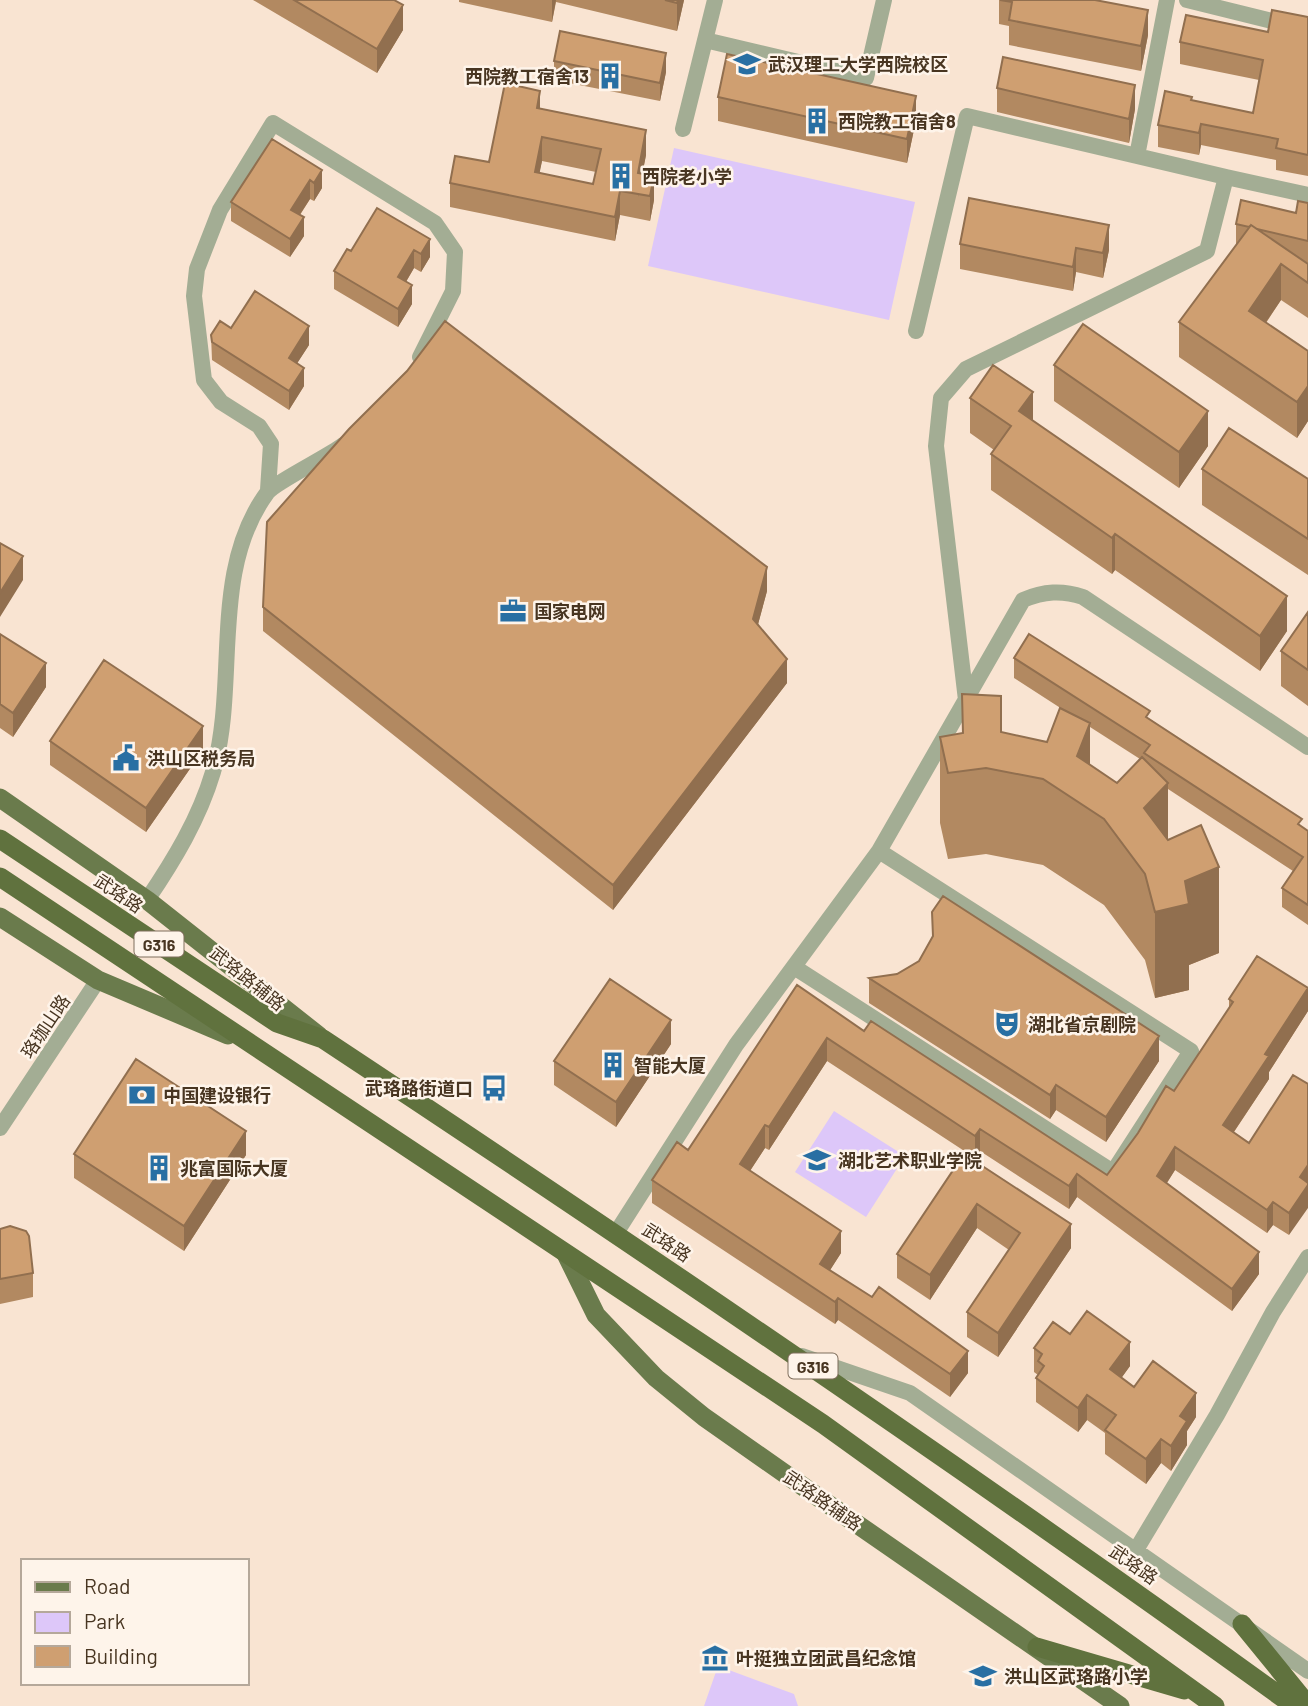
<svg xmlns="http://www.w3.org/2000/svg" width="1308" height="1706" font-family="Barlow,'Noto Sans SC',sans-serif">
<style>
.green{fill:#ddc7f9}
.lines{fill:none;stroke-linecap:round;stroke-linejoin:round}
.minor{stroke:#a3ad94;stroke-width:16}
.primary{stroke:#6a7b4c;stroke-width:19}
.trunk{stroke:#60723e;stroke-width:19}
.wall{fill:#b28961;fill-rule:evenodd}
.shaded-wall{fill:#916f4f}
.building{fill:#cf9f71;stroke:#916f4f;stroke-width:2;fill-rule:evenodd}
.labels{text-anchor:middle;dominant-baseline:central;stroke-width:5;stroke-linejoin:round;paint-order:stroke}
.shield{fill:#fef4ea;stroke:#7f6e5d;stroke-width:2}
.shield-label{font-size:16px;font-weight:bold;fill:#483521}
.poi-label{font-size:18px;font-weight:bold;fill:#483521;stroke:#fef4ea;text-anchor:start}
.street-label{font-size:18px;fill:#483521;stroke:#fef4ea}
</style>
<rect width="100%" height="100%" fill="#f9e4d2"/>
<path class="green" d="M674,148L915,202L889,320L648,266Z
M834,1111L905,1156L866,1217L795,1172Z
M718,1666L794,1694L798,1706H704Z"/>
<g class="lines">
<path class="minor" d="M1187,0L1308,30
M705,40L866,78L884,0
M683,129L715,0
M1226,177L1308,195
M916,331L967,116L1137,156
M268,490L271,444L259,426L221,402L204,380L194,296L197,269L220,210L273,123L435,223L455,252L453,291L420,357
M966,700L936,446L941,398L966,369L1207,251L1226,177L1137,156L1167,0
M147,900C174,860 199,819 213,772C239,683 209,572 267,493C274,483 329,456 343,445
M794,967L1113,1172L1191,1051L879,851
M0,1128L98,980
M616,1233L736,1045L879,851L1023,600C1044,591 1062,590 1083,597L1308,747
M802,1356L910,1393L1308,1671
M1136,1550L1217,1415L1273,1312L1308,1257"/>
<path class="primary" d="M0,798L147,900L319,1036
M0,917L98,980L228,1035
M566,1254L596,1315L656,1378L704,1417L828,1504L1120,1706"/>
<path class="trunk" d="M0,839L277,1023L323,1039C651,1256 976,1476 1294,1706
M0,877L823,1424L1215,1706
M1242,1624L1308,1705
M1037,1647L1184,1690"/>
</g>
<path class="wall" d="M253,0H394L403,30L377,73Z
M459,0H684L677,31L556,2L552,22L459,2Z
M999,0H1095L1148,35L1141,71L1009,45V26L999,24Z
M1308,17V176L1276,170V160L1201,145L1199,155L1158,147V125L1192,101L1253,113L1259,80L1180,64V42L1268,32Z
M554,61L666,72L660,101L554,80Z
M997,88L1135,109L1129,143L997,112Z
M718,97L916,120L907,163L718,121Z
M540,109L646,155L642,174L654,200L650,221L620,215L615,241L450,207V183L489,162ZM542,161L596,172L593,184L539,173Z
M272,139L322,188L314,201L310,199L300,215L304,236L290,257L231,221V202Z
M1308,203V318L1281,300L1266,323L1308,351V421L1297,438L1179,357V322L1236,245V224L1296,213Z
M377,208L430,257L421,272L414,268L406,282L412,304L398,327L334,289V271L351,251Z
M960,244L1109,250L1103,278L1076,272L1073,291L960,269Z
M231,328L309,345L297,363L304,386L289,410L212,360L211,335Z
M1054,365L1208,446L1179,488L1054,401Z
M970,398L1033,420L1287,631L1260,671L1115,570L1112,574L991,490V454L994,450L970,433Z
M1202,469L1308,479V575L1202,505Z
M767,591L758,624L787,683L613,910L263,631V607Z
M1308,612V706L1281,686V651Z
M0,634L46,687L13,737L0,728Z
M1014,658L1150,719L1308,831V925L1282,907V888L1293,871L1168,789V840L1219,953L1189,965V990L1155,998L1145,960L1104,905L1043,865L986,854L948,859L940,823V737L962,733V694L1001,732L1047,742L1062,709L1014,678ZM1090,727L1140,759L1117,783L1090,765Z
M50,741L203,750L146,832L50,765Z
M932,912L1159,1061L1106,1142L1056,1110L1050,1119L869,1003V978L897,974L919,961L932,937Z
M797,985L864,1031L1107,1175L1174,1091L1229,1008V999L1308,1011L1269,1072V1079L1234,1132L1249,1143L1293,1075L1289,1235L1273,1225L1267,1233L1175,1170L1167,1183L1259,1274L1232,1311L1077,1197L1069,1209L980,1151L975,1158L827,1061L769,1150L765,1148L750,1171L841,1253L830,1270L968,1373L950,1397L838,1320L835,1324L652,1203V1180L688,1150Z
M671,1044L616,1127L554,1085V1061Z
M74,1154L246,1155L184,1251L74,1178Z
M964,1154L1071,1248L998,1357L967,1337V1312L1009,1250L977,1228L930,1300L897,1278V1254Z
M0,1229L33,1273V1297L0,1304Z
M1070,1334L1130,1366L1121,1378L1134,1387L1196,1417L1187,1431V1445L1171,1471L1161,1463L1146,1484L1105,1454V1433L1087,1420L1078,1432L1036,1402V1378L1038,1375L1034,1372V1348Z"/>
<path class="shaded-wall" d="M552,0H556L552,22Z
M678,0H684L677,31V3Z
M403,5V30L377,73V49Z
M1148,10V35L1141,71V46Z
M666,53V72L660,101V83Z
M1135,85V109L1129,143V119Z
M540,91V115L537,108Z
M916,96V120L907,163V139Z
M1201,124V145L1199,155V133Z
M646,130V155L638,197V173Z
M542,137V161L535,196V172Z
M322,170V188L314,201V183Z
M654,176V200L650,221V196Z
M310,180V199L291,228V210Z
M620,191V215L615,241V217Z
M304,217V236L290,257V239Z
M1109,225V250L1103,278V253Z
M430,239V257L421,272V254Z
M1076,248V272L1073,291V267Z
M414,250V268L398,295V277Z
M1281,264V300L1249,347V311Z
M412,285V304L398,327V309Z
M309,326V345L289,376V358Z
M304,368V386L289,410V391Z
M1308,386V421L1297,438V402Z
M1033,392V427L1019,411Z
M1208,411V446L1179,488V452Z
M1115,534V570L1112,574V538Z
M23,556V580L0,617V593Z
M767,567V591L753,643V619Z
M1287,596V631L1260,671V636Z
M787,659V683L613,910V885Z
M46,663V687L13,737V713Z
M1090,723V809L1077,756Z
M203,726V750L146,832V808Z
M1168,783V869L1144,808Z
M1219,867V953L1189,965V990L1155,998V912L1185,881Z
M1308,988V1011L1269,1072V1079L1223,1148V1125L1265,1054Z
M671,1020V1044L616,1127V1102Z
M1159,1036V1061L1106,1142V1117Z
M827,1038V1061L769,1150V1127Z
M1056,1085V1110L1050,1119V1095Z
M765,1125V1148L740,1186V1164Z
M980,1129V1151L975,1158V1136Z
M246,1131V1155L184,1251V1226Z
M1175,1147V1170L1157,1198V1176Z
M1308,1165V1208L1289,1235V1213L1300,1177Z
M1077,1174V1197L1069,1209V1186Z
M1273,1202V1225L1267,1233V1210Z
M977,1204V1228L930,1300V1275Z
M1071,1224V1248L998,1357V1333Z
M841,1231V1253L820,1286V1264Z
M1259,1252V1274L1232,1311V1289Z
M838,1298V1320L835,1324V1302Z
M1130,1342V1366L1110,1394V1369Z
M968,1351V1373L950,1397V1374Z
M1196,1393V1417L1187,1431V1445L1171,1471V1446L1180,1416Z
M1087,1395V1420L1078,1432V1408Z
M1161,1439V1463L1146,1484V1459Z"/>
<path class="building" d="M294,0H394L403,5L377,49Z
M665,0H678L677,3Z
M1000,0H1095L1148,10L1141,46L1009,20L1012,2Z
M1272,10L1308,17V155L1276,148L1278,139L1201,124L1199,133L1158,125L1165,91L1192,97L1191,100L1253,113L1263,60L1180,42L1186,15L1268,32Z
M560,31L666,53L660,83L554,61Z
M727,54L916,96L907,139L718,97Z
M1003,57L1135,85L1129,119L997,88Z
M505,83L540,91L537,108L646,130L638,173L654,176L650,196L620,191L615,217L450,183L455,156L489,162ZM542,137L601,149L593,184L535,172Z
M272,139L322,170L314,183L310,180L291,210L304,217L290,239L231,202Z
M969,198L1109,225L1103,253L1076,248L1073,267L960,244Z
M1241,200L1296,213L1298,201L1308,203V241L1257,229L1251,225L1249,227L1236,224Z
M377,208L430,239L421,254L414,250L398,277L412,285L398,309L334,271L347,249L351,251Z
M1251,225L1308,264V283L1281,264L1249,311L1308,351V386L1297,402L1179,322Z
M255,291L309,326L289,358L304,368L289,391L212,342L211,335L220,321L231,328Z
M445,321L767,567L753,619L787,659L613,885L263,607L267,522L349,429L407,371Z
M1083,324L1208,411L1179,452L1054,365Z
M993,365L1033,392L1019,411L1287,596L1260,636L1115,534L1112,538L991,454L1011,426L970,398Z
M1229,428L1308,479V539L1202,469Z
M0,543L23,556L0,593Z
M1308,612V670L1281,651Z
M0,634L46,663L13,713L0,704Z
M1029,634L1150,711L1146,717L1302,819L1298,824L1308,831V905L1282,888L1303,857L1144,753L1150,745L1014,658Z
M104,660L203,726L146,808L50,741Z
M962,694L1001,696V732L1047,742L1060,708L1090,723L1077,756L1117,783L1142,757L1168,783L1144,808L1168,840L1201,825L1219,867L1185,881L1189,904L1155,912L1145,874L1104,819L1043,779L986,768L948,773L940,737L963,733Z
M943,896L1159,1036L1106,1117L1056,1085L1050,1095L869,978L897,974L919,961L933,936L932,912Z
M1257,956L1308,988L1265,1054L1269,1056L1223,1125L1249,1143L1293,1075L1308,1084V1165L1300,1177L1308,1183V1185L1289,1213L1273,1202L1267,1210L1175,1147L1157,1176L1259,1252L1232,1289L1077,1174L1069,1186L980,1129L975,1136L827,1038L769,1127L765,1125L740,1164L841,1231L820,1264L872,1297L879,1287L968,1351L950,1374L838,1298L835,1302L652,1180L677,1142L688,1150L797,985L864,1031L871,1021L1107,1175L1138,1133L1166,1086L1174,1091L1233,1002L1229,999Z
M610,979L671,1020L616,1102L554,1061Z
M136,1059L246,1131L184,1226L74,1154Z
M964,1154L1071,1224L998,1333L967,1312L1020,1233L977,1204L930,1275L897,1254Z
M10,1226L26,1231L29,1236L33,1273L0,1279V1229Z
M1087,1311L1130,1342L1110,1369L1134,1387L1153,1361L1196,1393L1180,1416L1187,1421L1171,1446L1161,1439L1146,1459L1105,1430L1116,1415L1087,1395L1078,1408L1036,1378L1044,1366L1038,1361L1042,1354L1034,1348L1053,1322L1070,1334Z"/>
<defs>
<g id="university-bare" transform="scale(2.1)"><path d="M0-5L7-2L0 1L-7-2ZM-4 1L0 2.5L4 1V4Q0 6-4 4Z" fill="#286fa3" stroke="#fef4ea" stroke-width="2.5" paint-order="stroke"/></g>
<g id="building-bare" transform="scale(2.1)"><path d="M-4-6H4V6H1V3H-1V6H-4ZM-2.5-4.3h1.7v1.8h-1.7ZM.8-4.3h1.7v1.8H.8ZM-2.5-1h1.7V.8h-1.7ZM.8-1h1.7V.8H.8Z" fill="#286fa3" stroke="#fef4ea" stroke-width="2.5" paint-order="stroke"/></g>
<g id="office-bare" transform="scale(2.1)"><path d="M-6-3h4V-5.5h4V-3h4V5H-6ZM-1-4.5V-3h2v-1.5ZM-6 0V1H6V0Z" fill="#286fa3" stroke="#fef4ea" stroke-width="2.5" paint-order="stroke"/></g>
<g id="civic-bare" transform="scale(2.1)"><path d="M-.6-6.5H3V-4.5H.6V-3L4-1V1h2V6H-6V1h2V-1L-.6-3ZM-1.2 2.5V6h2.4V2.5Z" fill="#286fa3" stroke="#fef4ea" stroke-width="2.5" paint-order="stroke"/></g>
<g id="theatre-bare" transform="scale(2.1)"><path d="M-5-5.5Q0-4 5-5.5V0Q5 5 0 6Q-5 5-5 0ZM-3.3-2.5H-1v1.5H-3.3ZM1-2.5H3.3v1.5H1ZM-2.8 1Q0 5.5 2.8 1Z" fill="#286fa3" stroke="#fef4ea" stroke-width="2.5" paint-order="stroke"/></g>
<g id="bus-bare" transform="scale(2.1)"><path d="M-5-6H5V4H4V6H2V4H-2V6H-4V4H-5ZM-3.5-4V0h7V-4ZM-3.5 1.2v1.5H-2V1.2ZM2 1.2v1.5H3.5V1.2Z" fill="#286fa3" stroke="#fef4ea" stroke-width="2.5" paint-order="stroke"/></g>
<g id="bank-bare" transform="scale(2.1)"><path d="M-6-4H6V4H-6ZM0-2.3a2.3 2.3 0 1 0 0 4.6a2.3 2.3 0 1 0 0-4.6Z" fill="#286fa3" stroke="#fef4ea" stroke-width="2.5" paint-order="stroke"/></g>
<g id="museum-bare" transform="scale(2.1)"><path d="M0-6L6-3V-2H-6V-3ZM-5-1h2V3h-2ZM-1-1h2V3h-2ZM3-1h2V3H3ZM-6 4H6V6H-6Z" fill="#286fa3" stroke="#fef4ea" stroke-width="2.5" paint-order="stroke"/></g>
<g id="school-bare" transform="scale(2.1)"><path d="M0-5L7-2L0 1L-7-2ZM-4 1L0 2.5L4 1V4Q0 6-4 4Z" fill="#286fa3" stroke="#fef4ea" stroke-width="2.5" paint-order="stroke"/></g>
</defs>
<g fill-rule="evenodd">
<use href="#university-bare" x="747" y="64"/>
<use href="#building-bare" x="610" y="76"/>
<use href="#building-bare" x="817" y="121"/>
<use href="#building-bare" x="621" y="176"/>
<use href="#office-bare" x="513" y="611"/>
<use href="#civic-bare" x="126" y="758"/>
<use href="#theatre-bare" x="1007" y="1024"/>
<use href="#building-bare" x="613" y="1065"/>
<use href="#bus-bare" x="494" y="1088"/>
<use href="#bank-bare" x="142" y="1095"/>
<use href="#university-bare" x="817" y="1160"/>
<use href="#building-bare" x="159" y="1168"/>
<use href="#museum-bare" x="715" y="1658"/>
<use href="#school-bare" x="983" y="1676"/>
</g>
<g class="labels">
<g class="shield">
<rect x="134.5" y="931.5" width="49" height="25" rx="5"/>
<rect x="788.5" y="1353.5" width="49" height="25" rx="5"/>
</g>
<g class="shield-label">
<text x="159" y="944">G316</text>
<text x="813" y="1366">G316</text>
</g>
<g class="poi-label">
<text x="768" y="64">武汉理工大学西院校区</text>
<text x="589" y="76" text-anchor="end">西院教工宿舍13</text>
<text x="838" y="121">西院教工宿舍8</text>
<text x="642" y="176">西院老小学</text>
<text x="534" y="611">国家电网</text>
<text x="147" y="758">洪山区税务局</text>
<text x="1028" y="1024">湖北省京剧院</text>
<text x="634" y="1065">智能大厦</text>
<text x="473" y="1088" text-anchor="end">武珞路街道口</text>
<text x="163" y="1095">中国建设银行</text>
<text x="838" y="1160">湖北艺术职业学院</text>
<text x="180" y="1168">兆富国际大厦</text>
<text x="736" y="1658">叶挺独立团武昌纪念馆</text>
<text x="1004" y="1676">洪山区武珞路小学</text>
</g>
<g class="street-label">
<text transform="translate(119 893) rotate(34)">武珞路</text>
<text transform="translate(248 978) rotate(39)">武珞路辅路</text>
<text transform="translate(45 1026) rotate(-56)">珞珈山路</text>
<text transform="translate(667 1242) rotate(34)">武珞路</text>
<text transform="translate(823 1500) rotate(35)">武珞路辅路</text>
<text transform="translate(1134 1564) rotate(35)">武珞路</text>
</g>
</g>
<rect x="21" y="1559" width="228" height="126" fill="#fef4ea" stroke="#b5a89a" stroke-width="2"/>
<rect x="35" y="1582" width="35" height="10" fill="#6a7b4c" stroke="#b5a89a" stroke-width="2"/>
<text x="84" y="1594" font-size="21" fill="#483521">Road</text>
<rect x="35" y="1612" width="35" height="21" fill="#ddc7f9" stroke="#b5a89a" stroke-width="2"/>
<text x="84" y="1629" font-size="21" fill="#483521">Park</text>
<rect x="35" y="1646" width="35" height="21" fill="#cf9f71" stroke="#b5a89a" stroke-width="2"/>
<text x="84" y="1664" font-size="21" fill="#483521">Building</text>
</svg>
